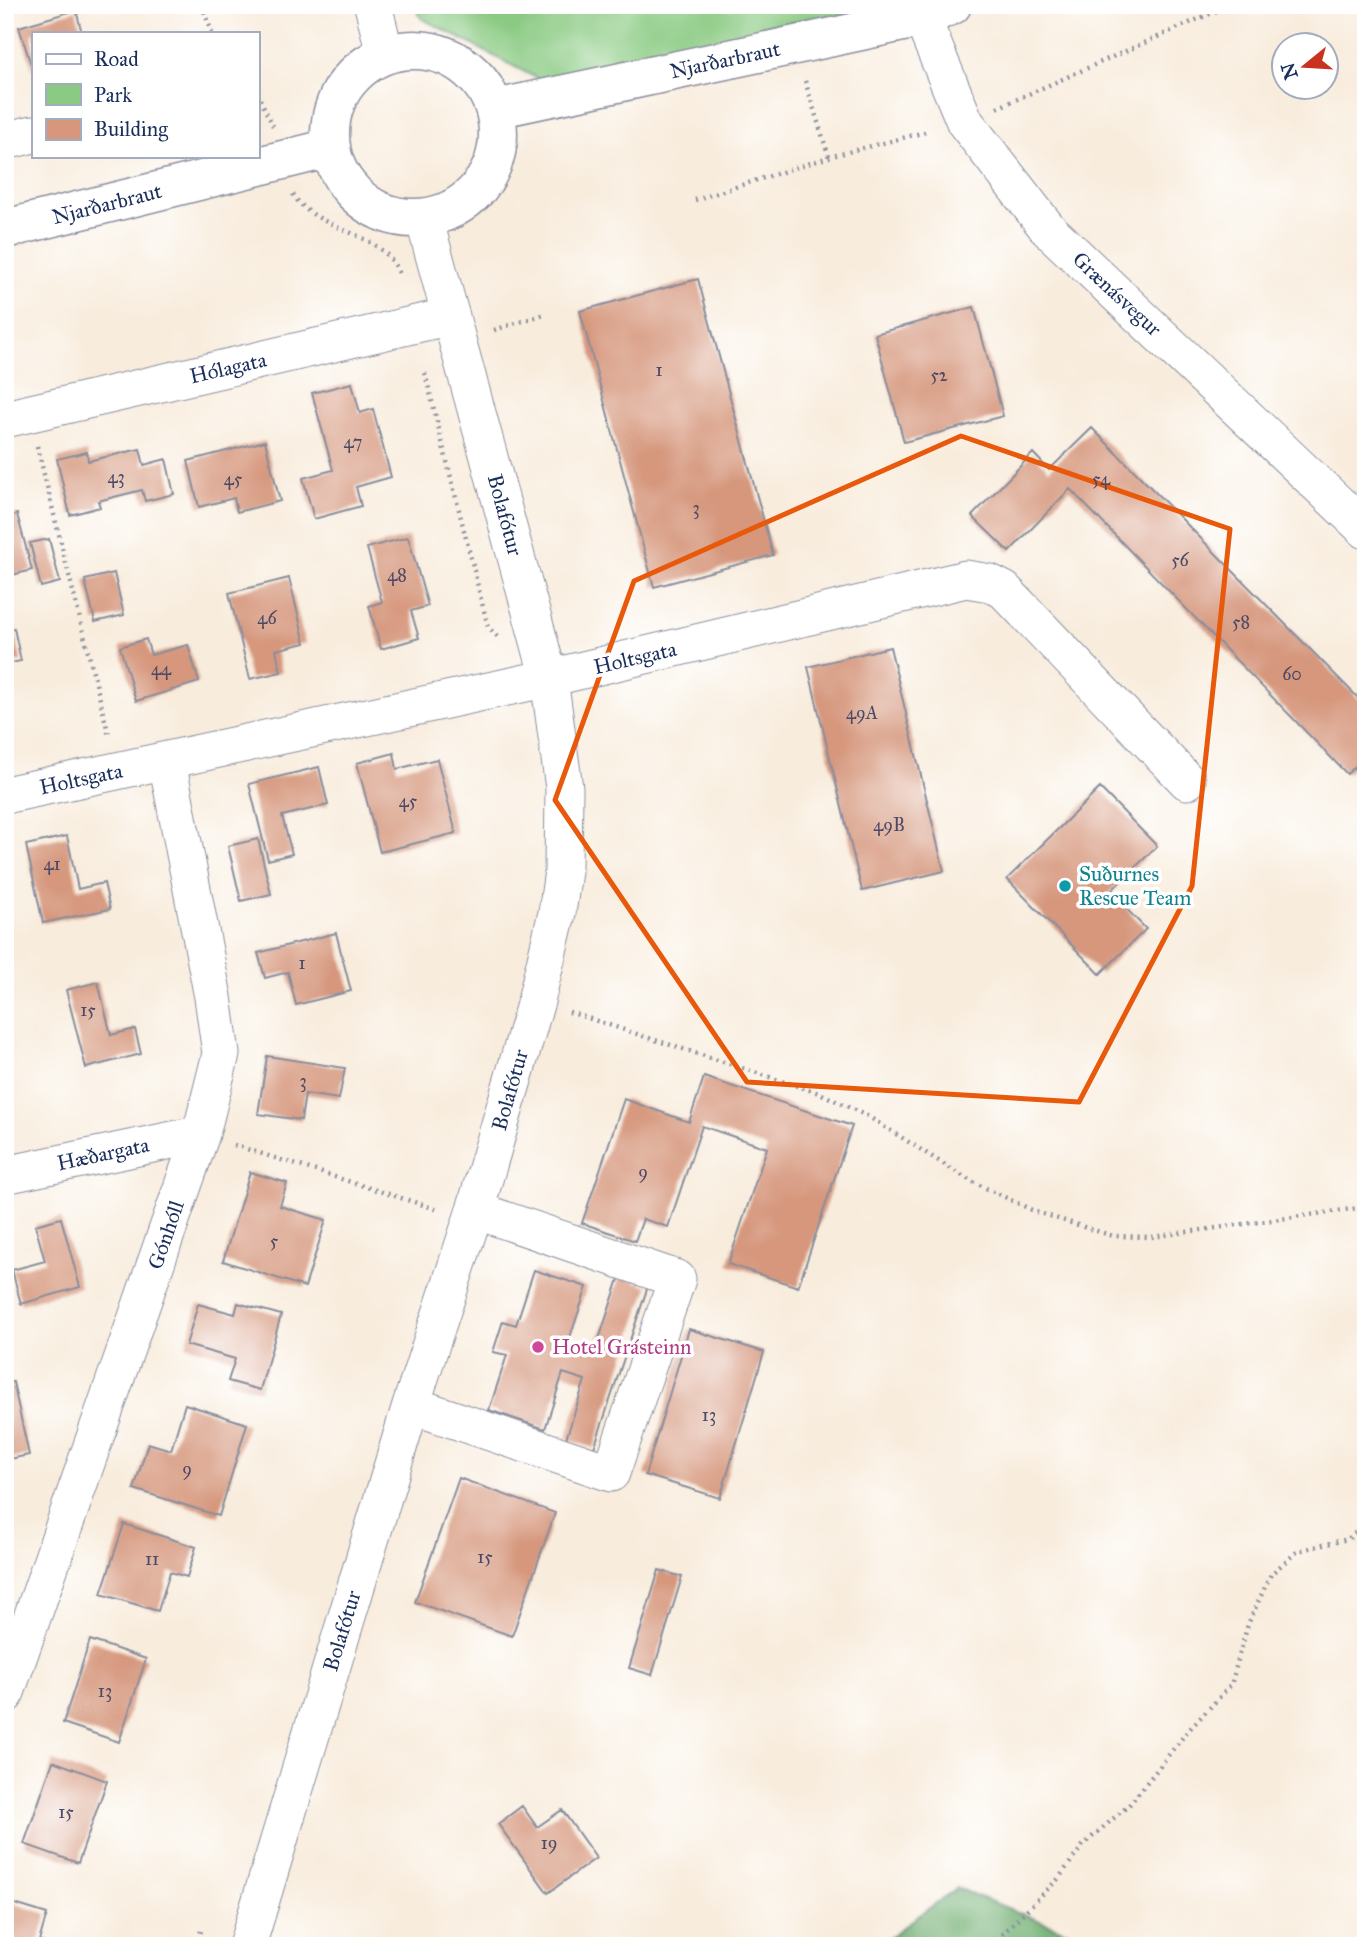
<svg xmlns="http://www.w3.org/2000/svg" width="1371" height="1951" font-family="'IM FELL Great Primer',serif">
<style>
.green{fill:#8aca82;stroke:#527c70;stroke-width:2}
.forest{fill:#6fae70;stroke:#456e67;stroke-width:2}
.building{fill:#d6977d}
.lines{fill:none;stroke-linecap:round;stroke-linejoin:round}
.minor-casing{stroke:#8a8e9d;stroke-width:39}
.major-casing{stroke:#8a8e9d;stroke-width:41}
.path{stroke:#8a8e9d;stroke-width:4.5;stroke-dasharray:2 5;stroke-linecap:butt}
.minor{stroke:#fff;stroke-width:37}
.major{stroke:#fff;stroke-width:38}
.marked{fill:none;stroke:#e8590c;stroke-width:5;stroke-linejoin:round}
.culture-dot{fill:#0f9aa8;stroke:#fff;stroke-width:2.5}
.hotel-dot{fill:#d1479c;stroke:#fff;stroke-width:2.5}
.labels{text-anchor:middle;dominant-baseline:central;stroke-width:7;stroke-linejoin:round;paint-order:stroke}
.number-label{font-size:18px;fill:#4a4966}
.street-label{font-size:21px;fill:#1b2f5e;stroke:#fff}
.culture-label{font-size:21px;fill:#0d838f;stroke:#fff;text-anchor:start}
.hotel-label{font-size:21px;fill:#b23c85;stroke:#fff;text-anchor:start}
</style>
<rect width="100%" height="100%" fill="#fff"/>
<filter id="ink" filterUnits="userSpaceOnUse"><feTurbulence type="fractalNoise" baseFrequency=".0143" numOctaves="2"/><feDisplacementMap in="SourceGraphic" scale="14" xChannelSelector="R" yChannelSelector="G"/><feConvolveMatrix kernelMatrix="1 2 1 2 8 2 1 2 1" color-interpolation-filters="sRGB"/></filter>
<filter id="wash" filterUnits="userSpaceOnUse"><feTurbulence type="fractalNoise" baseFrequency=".00686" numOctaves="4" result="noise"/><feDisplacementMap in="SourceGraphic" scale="28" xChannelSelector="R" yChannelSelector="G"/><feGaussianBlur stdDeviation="1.57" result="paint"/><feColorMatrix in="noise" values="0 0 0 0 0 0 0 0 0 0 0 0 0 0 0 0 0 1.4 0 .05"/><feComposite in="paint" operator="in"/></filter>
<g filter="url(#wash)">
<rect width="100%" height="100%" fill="#f8ecdc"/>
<path class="green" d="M415,5H895L546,83L421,18Z"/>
<path class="forest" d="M957,1888L1073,1934L1075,1946H877Z"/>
<g id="blocks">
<path class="building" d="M76,10L82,33H33V71L19,27Z
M698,279L773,555L654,587L580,311Z
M974,307L1003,416L904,442L875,334Z
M352,383L360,413L373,409L391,477L356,487L361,506L314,519L303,478L333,470L312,393Z
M1092,428L1366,706V756L1347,774L1070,489L1009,552L972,516L1033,453L1049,470Z
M265,441L280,501L237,512L234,498L199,507L188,461Z
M140,449L144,465L166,459L174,494L145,501L142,490L98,501L100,507L70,515L57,459L87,452L88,461Z
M17,514L32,570L12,575L10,567L5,568V517Z
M408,537L428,606L411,611L419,638L381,649L369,606L382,602L367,548Z
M49,539L60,582L41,587L30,543Z
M114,573L124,615L95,622L85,580Z
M289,578L305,643L276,650L281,672L250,679L229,593Z
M14,628L21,661L5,664V630Z
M146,639L151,655L188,645L199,682L136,701L120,647Z
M890,647L944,871L862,891L808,667Z
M394,753L397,769L437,759L456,833L380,852L357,763Z
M319,767L328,805L282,816L292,854L268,860L249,784Z
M1100,788L1157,846L1110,892L1146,929L1100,974L1007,879Z
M67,836L78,889L104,883L110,909L43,923L26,845Z
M258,839L271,894L241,901L228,846Z
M336,933L351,991L296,1005L288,972L265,978L258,953Z
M98,982L111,1035L135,1029L141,1054L86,1068L66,990Z
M267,1056L345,1068L339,1099L305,1094L301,1120L258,1114Z
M704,1077L852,1126L798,1287L728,1264L767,1148L702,1126L668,1227L643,1219L635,1241L582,1223L624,1099L689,1122Z
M250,1172L287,1183L280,1206L326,1220L305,1287L223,1261Z
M61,1218L80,1287L21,1304L12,1270L45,1261L35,1225Z
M534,1270L587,1287L568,1343L595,1351L620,1276L648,1286L594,1448L566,1439L585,1380L563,1373L545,1429L489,1410L507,1355L493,1352L503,1321L516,1325Z
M238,1303L281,1315L260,1390L228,1381L235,1359L186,1345L198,1304L235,1314Z
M689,1329L764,1352L720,1498L645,1475Z
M13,1382L29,1455L5,1460V1383Z
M185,1404L247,1424L219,1516L134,1489L148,1443L171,1450Z
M459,1478L555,1513L512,1636L415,1602Z
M124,1524L196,1547L187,1577L170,1572L158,1611L101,1594Z
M659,1570L682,1577L652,1675L629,1668Z
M90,1640L146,1659L119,1742L63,1723Z
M53,1761L107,1781L78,1863L24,1844Z
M522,1806L537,1827L562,1810L596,1858L548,1893L498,1824Z
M5,1901L47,1914L39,1941L54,1946H5Z"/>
</g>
</g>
<g filter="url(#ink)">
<use href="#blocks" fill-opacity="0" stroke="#8a8e9d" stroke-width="2"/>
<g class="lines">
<g class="minor-casing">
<path id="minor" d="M373,5L385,54
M922,18L965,122L1048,229L1366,530
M5,141L33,134
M5,419L451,316
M5,795L549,678L966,579L990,583L1004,590L1187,781
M5,1175L201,1134
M411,1405L611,1473L677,1279L475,1210
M5,1695L201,1134L221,1054L213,997L167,761
M247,1946L411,1405L475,1210L536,1001L557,913L563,871L564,788L549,678L424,218"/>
</g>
<g class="major-casing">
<path id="major" d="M330 134a84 84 0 1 1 168 0a84 84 0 1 1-168 0Z
M495,109L922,18L952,5
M5,229L331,148"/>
</g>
<path class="path" d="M202,5L212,33
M805,81L829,157
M257,93L273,126
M997,108L1230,5
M293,194C316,233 380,228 399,273
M695,200L829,157L929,131
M494,330L545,314
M425,373L488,627L499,638
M37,446L109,736
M569,1012L822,1094L869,1117L969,1180L1036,1212L1113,1236L1151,1237L1366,1207
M234,1145L439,1210
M196,1946L201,1931
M995,1946L997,1939L1058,1879L1084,1844L1129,1805L1187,1732L1231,1685L1248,1624L1271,1574L1298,1551L1348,1539L1366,1523"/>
<use href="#minor" class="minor"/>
<use href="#major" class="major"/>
</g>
</g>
<path class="marked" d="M961,436L1230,529L1192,886L1079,1102L747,1082L555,800L634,581Z"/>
<circle class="culture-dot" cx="1065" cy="886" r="7"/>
<circle class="hotel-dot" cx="538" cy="1347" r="7"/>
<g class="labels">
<g class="number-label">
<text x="659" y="370">1</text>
<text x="939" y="375">52</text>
<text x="353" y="442">47</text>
<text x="116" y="477">43</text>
<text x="233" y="479">45</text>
<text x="1101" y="479">54</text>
<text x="696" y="508">3</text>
<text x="1180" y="560">56</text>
<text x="397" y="575">48</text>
<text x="267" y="618">46</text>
<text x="1241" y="622">58</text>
<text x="161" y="669">44</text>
<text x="1292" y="674">60</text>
<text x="862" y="713">49A</text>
<text x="408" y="801">45</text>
<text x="889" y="825">49B</text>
<text x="52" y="864">41</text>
<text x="302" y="963">1</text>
<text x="88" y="1010">15</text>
<text x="303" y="1081">3</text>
<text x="643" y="1172">9</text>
<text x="274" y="1241">5</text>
<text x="709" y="1415">13</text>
<text x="187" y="1469">9</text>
<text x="485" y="1557">15</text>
<text x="152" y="1559">11</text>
<text x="105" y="1691">13</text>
<text x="66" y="1812">15</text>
<text x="549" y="1843">19</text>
</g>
<g class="street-label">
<text transform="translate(725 60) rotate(-12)">Njarðarbraut</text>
<text transform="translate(107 204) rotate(-14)">Njarðarbraut</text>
<text transform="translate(1117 294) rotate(43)">Grænásvegur</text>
<text transform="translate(228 368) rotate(-13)">Hólagata</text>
<text transform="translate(505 515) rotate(75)">Bolafótur</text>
<text transform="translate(635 658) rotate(-13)">Holtsgata</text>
<text transform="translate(81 779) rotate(-12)">Holtsgata</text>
<text transform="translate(510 1090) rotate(-74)">Bolafótur</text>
<text transform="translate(103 1154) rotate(-12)">Hæðargata</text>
<text transform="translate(166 1235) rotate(-71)">Gónhóll</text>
<text transform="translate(342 1631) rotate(-73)">Bolafótur</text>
</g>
<g class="culture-label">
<text x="1079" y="874">Suðurnes<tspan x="1079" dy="24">Rescue Team</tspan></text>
</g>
<g class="hotel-label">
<text x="552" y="1347">Hotel Grásteinn</text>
</g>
</g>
<rect width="1371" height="1951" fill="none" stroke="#fff" stroke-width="28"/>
<rect x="32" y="32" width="228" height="126" fill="#ffffff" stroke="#a4acbf" stroke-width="2"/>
<rect x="46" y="54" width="35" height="10" fill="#ffffff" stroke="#a4acbf" stroke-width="2"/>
<text x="94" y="66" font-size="21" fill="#1b2f5e">Road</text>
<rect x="46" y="84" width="35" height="21" fill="#8aca82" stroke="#a4acbf" stroke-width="2"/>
<text x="94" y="102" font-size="21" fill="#1b2f5e">Park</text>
<rect x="46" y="119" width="35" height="21" fill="#d6977d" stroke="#a4acbf" stroke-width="2"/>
<text x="94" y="136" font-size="21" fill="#1b2f5e">Building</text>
<g transform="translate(1305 66) rotate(252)"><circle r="33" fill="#ffffff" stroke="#a4acbf" stroke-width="2"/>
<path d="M0-5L12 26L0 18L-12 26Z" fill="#c8321e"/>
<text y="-10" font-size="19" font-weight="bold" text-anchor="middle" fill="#1b2f5e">N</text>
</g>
</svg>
